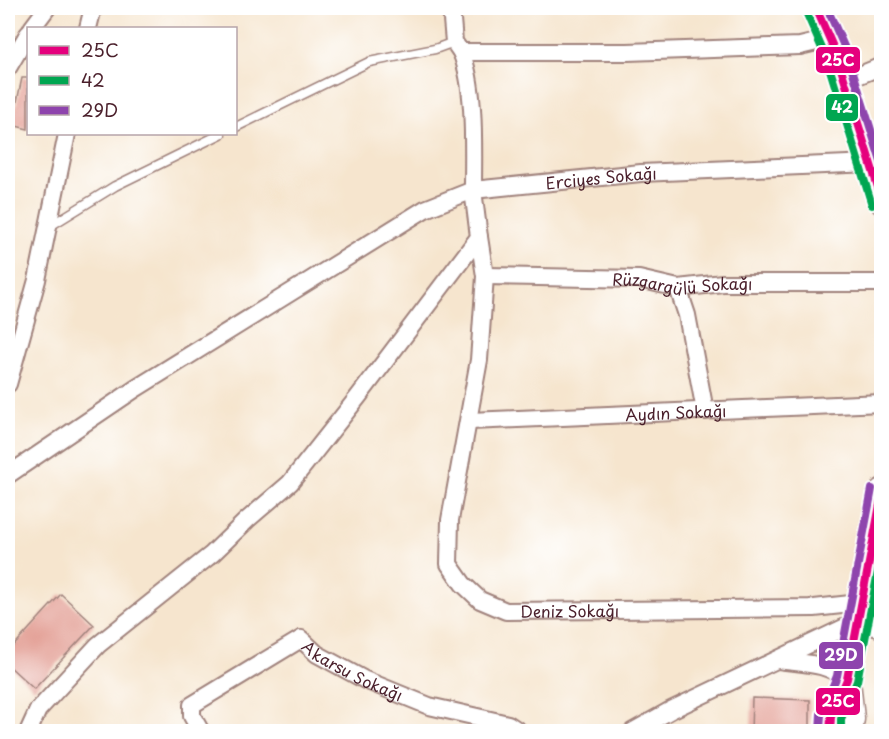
<svg xmlns="http://www.w3.org/2000/svg" width="889" height="739" font-family="'Playpen Sans',sans-serif">
<style>
.building{fill:#e39f94}
.lines{fill:none;stroke-linecap:round;stroke-linejoin:round}
.service-casing{stroke:#a0827c;stroke-width:11}
.minor-casing{stroke:#a0827c;stroke-width:20}
.secondary-casing{stroke:#a0827c;stroke-width:27}
.service{stroke:#fff;stroke-width:8}
.minor{stroke:#fff;stroke-width:16}
.secondary{stroke:#fff;stroke-width:24}
.bus-1-casing{stroke:#fff;stroke-width:12}
.bus-2-casing{stroke:#fff;stroke-width:12}
.bus-3-casing{stroke:#fff;stroke-width:12}
.bus-1{stroke:#e5007d;stroke-width:8}
.bus-2{stroke:#00a651;stroke-width:8}
.bus-3{stroke:#8e44ad;stroke-width:8}
.labels{text-anchor:middle;dominant-baseline:central;stroke-width:4.5;stroke-linejoin:round;paint-order:stroke}
.street-label{font-size:16px;fill:#4a1f2b;stroke:#fff}
.line-badge{stroke:#fff;stroke-width:2}
.badge-label{font-size:16px;text-anchor:middle;font-weight:bold;fill:#fff}
</style>
<rect width="100%" height="100%" fill="#fff"/>
<filter id="ink" filterUnits="userSpaceOnUse"><feTurbulence type="fractalNoise" baseFrequency=".0167" numOctaves="2"/><feDisplacementMap in="SourceGraphic" scale="12" xChannelSelector="R" yChannelSelector="G"/><feConvolveMatrix kernelMatrix="1 2 1 2 8 2 1 2 1" color-interpolation-filters="sRGB"/></filter>
<filter id="wash" filterUnits="userSpaceOnUse"><feTurbulence type="fractalNoise" baseFrequency=".008" numOctaves="4" result="noise"/><feDisplacementMap in="SourceGraphic" scale="24" xChannelSelector="R" yChannelSelector="G"/><feGaussianBlur stdDeviation="1.35" result="paint"/><feColorMatrix in="noise" values="0 0 0 0 0 0 0 0 0 0 0 0 0 0 0 0 0 1.4 0 .05"/><feComposite in="paint" operator="in"/></filter>
<g filter="url(#wash)">
<rect width="100%" height="100%" fill="#f6e5ce"/>
<g id="blocks">
<path class="building" d="M22,78H28V129L12,125Z
M61,594L94,625L34,689L8,665V652Z
M752,698L810,700V732H751Z"/>
</g>
</g>
<g filter="url(#ink)">
<use href="#blocks" fill-opacity="0" stroke="#a0827c" stroke-width="1.5"/>
<g class="lines">
<g class="service-casing">
<path id="service" d="M236,127L369,62L435,49L454,42
M50,226L115,186L221,134"/>
</g>
<g class="minor-casing">
<g id="minor">
<path d="M451,8L454,42L461,52H627L800,46L829,39"/>
<path d="M32,28L47,8"/>
<path d="M88,28L93,8"/>
<path id="s1" d="M461,52C476,88 473,150 473,190L641,173L871,163"/>
<path d="M8,68L28,34"/>
<path d="M845,81L882,66"/>
<path id="s2" d="M479,237L485,276L479,360L450,520L449,564L463,584L480,600L506,611L814,608L860,603"/>
<path id="s3" d="M485,276L639,279L678,288L723,283H882"/>
<path d="M678,288L687,315L705,411"/>
<path d="M8,384L37,280L67,134"/>
<path id="s4" d="M470,421L882,403"/>
<path d="M8,475L135,389L425,209L473,190L479,237L358,397L290,483L247,520L212,554L98,645L38,710L28,732"/>
<path d="M779,660C807,664 824,662 847,679"/>
<path id="s5" d="M201,732L192,716V705L301,639L317,654L365,680L429,706L508,724L520,732"/>
<path d="M632,732L671,710L856,622L882,629"/>
</g>
</g>
<g class="secondary-casing">
<path id="secondary" d="M816,8L837,56L882,202
M848,681L852,719L850,732
M830,732L831,717L847,679L882,491"/>
</g>
<use href="#service" class="service"/>
<use href="#minor" class="minor"/>
<use href="#secondary" class="secondary"/>
<g class="bus-1-casing">
<path id="bus-1" d="M816,8L837,56L882,200
M830,732L831,717L847,679L882,494"/>
</g>
<g class="bus-2-casing">
<path id="bus-2" d="M806,12L827,60L872,205
M841,732V719L857,681L882,551"/>
</g>
<g class="bus-3-casing">
<path id="bus-3" d="M827,8L847,53L882,165
M820,731L821,714L837,676L872,489"/>
</g>
<use href="#bus-1" class="bus-1"/>
<use href="#bus-2" class="bus-2"/>
<use href="#bus-3" class="bus-3"/>
</g>
</g>
<g class="labels">
<g class="street-label">
<text stroke="none"><textPath href="#s1" startOffset="268">Erciyes Sokağı</textPath></text>
<text stroke="none"><textPath href="#s3" startOffset="198">Rüzgargülü Sokağı</textPath></text>
<text stroke="none"><textPath href="#s4" startOffset="206">Aydın Sokağı</textPath></text>
<text stroke="none"><textPath href="#s2" startOffset="470">Deniz Sokağı</textPath></text>
<text stroke="none"><textPath href="#s5" startOffset="218">Akarsu Sokağı</textPath></text>
</g>
</g>
<g class="line-badge">
<rect x="815" y="46" width="46" height="28" rx="6" fill="#e5007d"/>
<rect x="825" y="93" width="34" height="29" rx="6" fill="#00a651"/>
<rect x="818" y="641" width="46" height="29" rx="6" fill="#8e44ad"/>
<rect x="815" y="687" width="46" height="29" rx="6" fill="#e5007d"/>
</g>
<g class="badge-label">
<text x="838" y="66">25C</text>
<text x="842" y="113">42</text>
<text x="841" y="661">29D</text>
<text x="838" y="707">25C</text>
</g>
<rect width="889" height="739" fill="none" stroke="#fff" stroke-width="30"/>
<rect x="27" y="27" width="210" height="108" fill="#ffffff" stroke="#b7a5aa" stroke-width="1.5"/>
<rect x="39" y="46" width="30" height="9" fill="#e5007d" stroke="#b7a5aa" stroke-width="1.5"/>
<text x="81" y="57" font-size="18" fill="#4a1f2b">25C</text>
<rect x="39" y="76" width="30" height="9" fill="#00a651" stroke="#b7a5aa" stroke-width="1.5"/>
<text x="81" y="87" font-size="18" fill="#4a1f2b">42</text>
<rect x="39" y="106" width="30" height="9" fill="#8e44ad" stroke="#b7a5aa" stroke-width="1.5"/>
<text x="81" y="117" font-size="18" fill="#4a1f2b">29D</text>
</svg>
